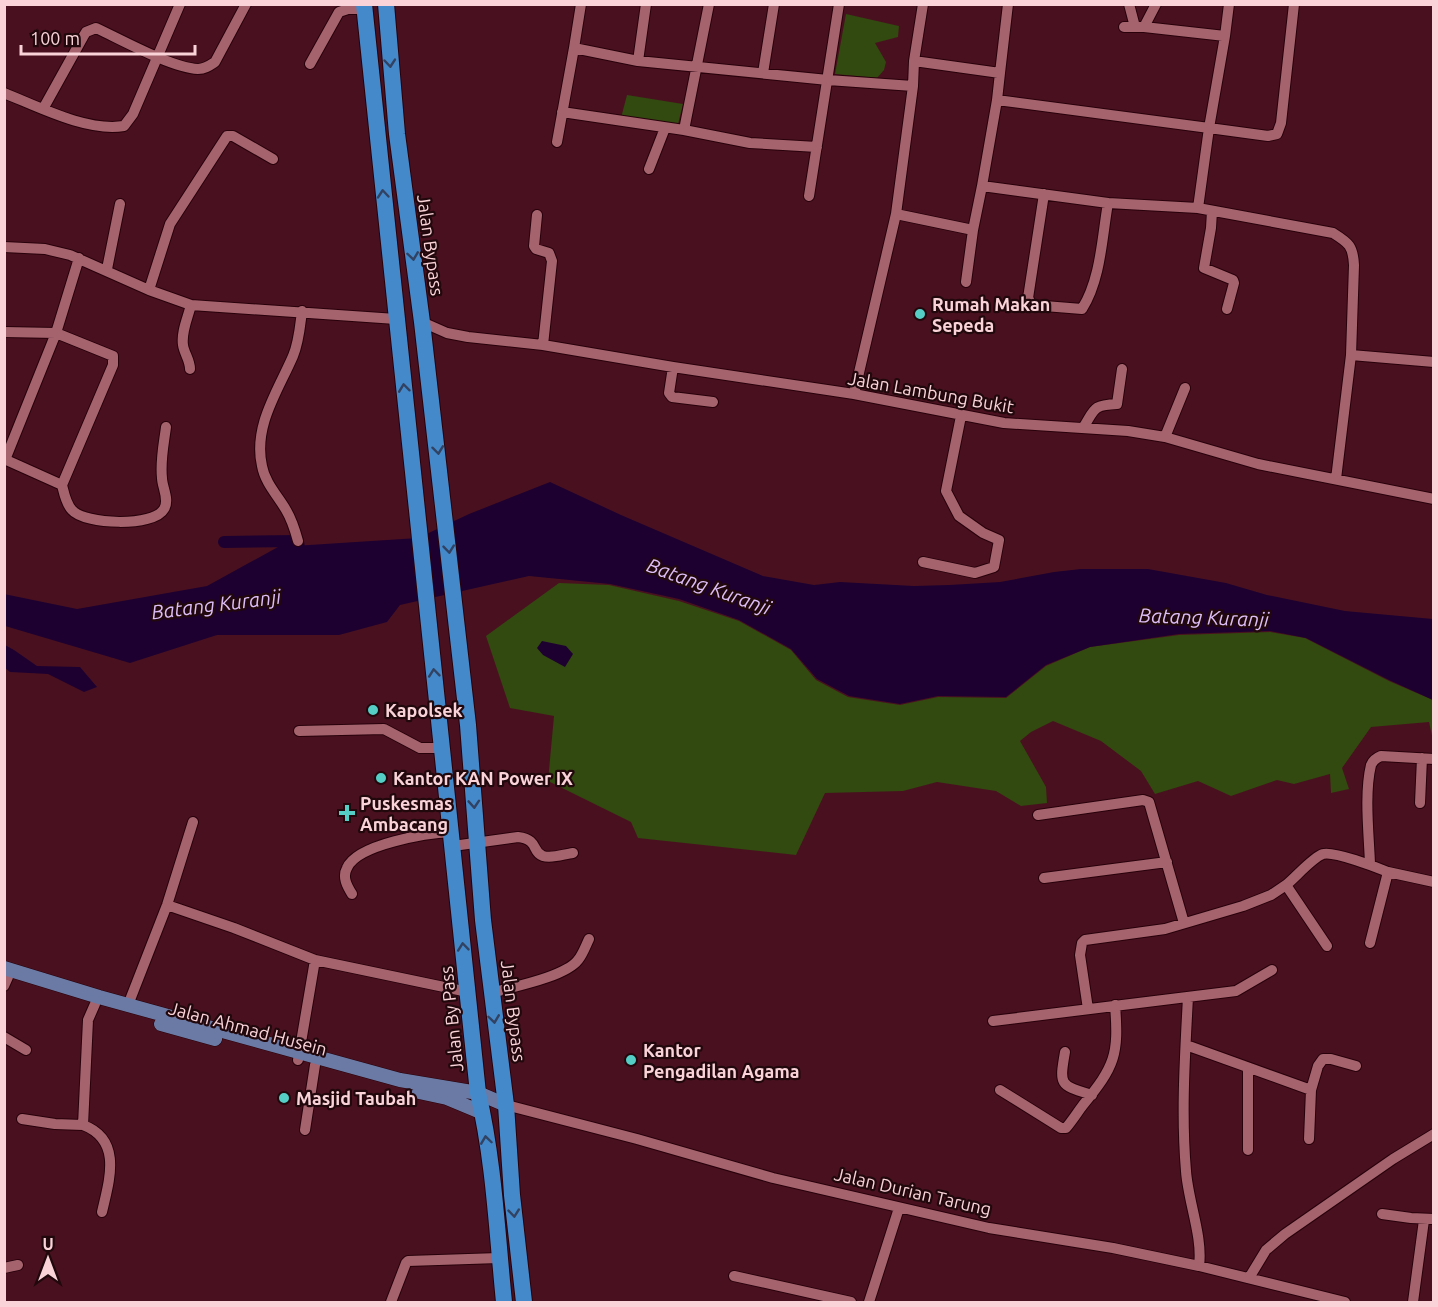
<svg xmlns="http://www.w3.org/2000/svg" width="1438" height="1307" font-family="Ubuntu,sans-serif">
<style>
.green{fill:#324910}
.water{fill:#1e0030}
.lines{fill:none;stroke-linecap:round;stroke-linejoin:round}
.canal{stroke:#1e0030;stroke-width:12}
.minor-casing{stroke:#28010b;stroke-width:12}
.major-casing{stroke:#28010b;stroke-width:15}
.highway-casing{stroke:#28010b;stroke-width:18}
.minor{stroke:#a5636e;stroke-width:10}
.major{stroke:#6b7aa5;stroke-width:14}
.highway{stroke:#4489ca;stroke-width:16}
.oneway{stroke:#314262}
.poi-dot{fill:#55cec6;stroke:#21080d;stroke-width:2}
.labels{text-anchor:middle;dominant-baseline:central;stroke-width:4.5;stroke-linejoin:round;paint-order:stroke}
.street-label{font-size:18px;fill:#f9d3d8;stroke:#21080d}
.poi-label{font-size:18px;font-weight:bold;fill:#f9d3d8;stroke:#21080d;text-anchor:start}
.water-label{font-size:20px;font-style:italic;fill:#ddbdf7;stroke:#21080d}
</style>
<rect width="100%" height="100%" fill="#49111f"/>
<path class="green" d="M846,14L899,26L898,37L875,43L886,62L884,70L877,78L835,74Z
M627,95L683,104L677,128L621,118Z
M559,583L609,585L679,601L739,621L791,650L816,680L848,697L900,705L938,697L1006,698L1046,666L1090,647L1179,635L1270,632L1305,638L1389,681L1433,700V740L1429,722L1371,727L1342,768L1349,789L1331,793L1330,774L1294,784L1277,780L1231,796L1198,781L1155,794L1141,771L1101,741L1053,721L1031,732L1020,741L1046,787L1047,803L1021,806L996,791L937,782L903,791L825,793L796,855L638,838L631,822L548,781L554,716L510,708L486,636Z"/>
<path class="water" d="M550,482L621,515L763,576L814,585L840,582L914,586L949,585L1000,582L1054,572L1081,569H1148L1226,583L1267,595L1345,611L1433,619V700L1389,680L1306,638L1270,631L1179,634L1090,647L1046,665L1006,697L938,696L900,704L849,696L817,679L791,649L739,620L679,599L610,584L529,576L400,605L387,622L339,635H217L130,663L5,626L4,594L77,609L207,586L278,547L418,538L469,514Z
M542,641L566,646L573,654L565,667L543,655L537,648Z
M5,645L14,650L37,666L80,667L97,687L84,692L48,674L10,672L5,668Z"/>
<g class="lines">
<path class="canal" d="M224,542L298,541L299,549"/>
<g class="minor-casing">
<path id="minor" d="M581,4L574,48L638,61L828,80L913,86
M1129,4L1135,27
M1229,4L1225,36L1209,128L1268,136L1277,134L1281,123L1294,4
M1124,27H1144L1225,36
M1144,27L1156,4
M638,61L646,4
M914,61L1000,73L997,100
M310,64L339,12L348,9H364
M763,73L774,4
M1000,73L1008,4
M4,93C39,107 87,132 124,126L133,114L180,4
M43,109L83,37L86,32L96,28C122,40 172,68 198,69C205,69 209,66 215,62L246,4
M562,112L684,130L750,143L817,147
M684,130L709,4
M557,142L574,48
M649,169L665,128
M982,186L997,100L1209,128L1198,208
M1044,194L1028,298L1032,305L1082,309C1101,279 1102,237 1108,203
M809,196L839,4
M1212,211L1211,228L1204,268L1233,280L1234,283L1227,309
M896,214L973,230L982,186L1108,203L1198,208L1333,233C1349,243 1353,246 1354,265L1351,355L1336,479
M537,215L534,246L536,249L549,253L552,261L543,345
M4,247L45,249L70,255L149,290L191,305L396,319
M107,269L120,204
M966,282L973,230
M149,290L170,224L227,136H233L273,159
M422,322L447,333L468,337L543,345L673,367L854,394L1004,423L1128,431L1165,437L1258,464L1434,499
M4,332L56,333L113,356V365L62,485C64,493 66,504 72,510C85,525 154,527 164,509C170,500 162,487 162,478C160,461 164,443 166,427
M1351,355L1434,362
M673,367L669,393L672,397L713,402
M190,369C190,360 184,353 183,345C181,332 188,317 191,305
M854,394L896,214L913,86L914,61L923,4
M1083,428C1095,409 1092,405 1117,404L1122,369
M1165,437L1185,388
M4,459L62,485
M5,460L56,333L79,258
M298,541C295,530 292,520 286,510C278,496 265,483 262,466C253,426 278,391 293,356C299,342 300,326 302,311
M923,562L975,573L994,567L999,540L983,533L959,516L946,491L961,416
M299,731L384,729L420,748H441
M1420,803L1422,758
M1038,815L1143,800L1149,802L1184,923
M453,846L518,837C540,840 531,852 543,856C552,859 564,854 573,853
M1370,864C1369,835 1364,794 1371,765C1373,760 1376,758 1381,756L1434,759
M1044,878L1167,862
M1286,885C1295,878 1313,857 1323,854C1334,851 1376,867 1388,872
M352,894C347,886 342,877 347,868C357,844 428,833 452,832
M167,905L234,928L315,960L468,992
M1370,943L1388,872L1434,882
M4,986L8,977
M491,993C512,987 565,977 578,960C583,954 586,945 589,939
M1188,997C1185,1055 1181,1113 1186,1171C1188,1201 1203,1237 1199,1266
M128,1005L167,905L193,822
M1088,1009L1080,955L1082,943L1085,940L1165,929L1243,906L1271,895L1286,885L1327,946
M993,1021L1236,991L1272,970
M4,1037L26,1050
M1186,1045L1311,1090L1309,1139
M1065,1052C1059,1086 1060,1085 1092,1095
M298,1060L315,960
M1248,1068V1150
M1000,1090L1061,1128H1066C1072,1121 1077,1113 1083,1105C1115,1066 1119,1055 1115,1005
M1311,1090L1318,1066L1323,1059H1331L1356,1066
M506,1105L637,1139L773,1178L989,1228L1113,1248L1199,1266L1345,1302
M22,1119L55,1124L83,1125L88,1020L95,1004
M83,1125C123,1140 109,1181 102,1212
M305,1130L315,1065
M1382,1214L1411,1218L1434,1219
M4,1268L18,1265
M734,1276L851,1302
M1249,1278L1266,1250L1285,1234L1393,1159L1434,1134
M391,1302L406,1263L408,1261L499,1258
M869,1302L899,1208
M1413,1302L1424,1220"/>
</g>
<g class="major-casing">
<path id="major" d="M4,968L99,997L400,1080L478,1093L506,1105
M161,1024L215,1039
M419,1092L447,1098L483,1113"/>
</g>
<g class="highway-casing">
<path id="highway" d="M364,4L478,1093C494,1161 497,1233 504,1302
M386,4L397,134L422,322L468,725L483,920L506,1105L512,1195L524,1302"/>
</g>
<use href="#minor" class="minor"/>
<use href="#major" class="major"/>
<use href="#highway" class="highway"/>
</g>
<defs><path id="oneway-chevron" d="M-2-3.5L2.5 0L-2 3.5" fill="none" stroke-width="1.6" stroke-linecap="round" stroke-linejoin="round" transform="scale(1.5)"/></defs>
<g class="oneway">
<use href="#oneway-chevron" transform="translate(390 63) rotate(85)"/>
<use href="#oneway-chevron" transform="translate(383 194) rotate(-95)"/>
<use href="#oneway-chevron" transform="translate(413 256) rotate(82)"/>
<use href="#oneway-chevron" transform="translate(404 388) rotate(-97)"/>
<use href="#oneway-chevron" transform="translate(438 450) rotate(83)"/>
<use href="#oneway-chevron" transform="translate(449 549) rotate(84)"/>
<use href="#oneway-chevron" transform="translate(434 673) rotate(-96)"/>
<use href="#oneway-chevron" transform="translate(474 804) rotate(86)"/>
<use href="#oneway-chevron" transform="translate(463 947) rotate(-96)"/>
<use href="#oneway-chevron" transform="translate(494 1019) rotate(82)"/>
<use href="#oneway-chevron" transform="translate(486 1140) rotate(-98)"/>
<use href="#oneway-chevron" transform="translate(514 1213) rotate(84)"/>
</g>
<g class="poi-dot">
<circle cx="920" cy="314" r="6"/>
<circle cx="373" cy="710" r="6"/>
<circle cx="381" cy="778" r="6"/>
<path d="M344 804h6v6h6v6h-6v6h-6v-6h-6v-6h6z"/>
<circle cx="631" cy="1060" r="6"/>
<circle cx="284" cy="1098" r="6"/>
</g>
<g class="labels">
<g class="street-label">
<text transform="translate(431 245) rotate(82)">Jalan Bypass</text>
<text transform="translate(931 392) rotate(10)">Jalan Lambung Bukit</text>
<text transform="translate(514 1011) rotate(83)">Jalan Bypass</text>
<text transform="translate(451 1019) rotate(-96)">Jalan By Pass</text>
<text transform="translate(248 1028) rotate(15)">Jalan Ahmad Husein</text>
<text transform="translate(913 1191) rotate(13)">Jalan Durian Tarung</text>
</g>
<g class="poi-label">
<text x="932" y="304">Rumah Makan<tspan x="932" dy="21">Sepeda</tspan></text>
<text x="385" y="710">Kapolsek</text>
<text x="393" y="778">Kantor KAN Power IX</text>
<text x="360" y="803">Puskesmas<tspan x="360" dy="21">Ambacang</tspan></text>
<text x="643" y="1050">Kantor<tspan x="643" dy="21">Pengadilan Agama</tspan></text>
<text x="296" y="1098">Masjid Taubah</text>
</g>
<g class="water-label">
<text transform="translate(709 586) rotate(20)">Batang Kuranji</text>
<text transform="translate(216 604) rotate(-7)">Batang Kuranji</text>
<text transform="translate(1204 617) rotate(2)">Batang Kuranji</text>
</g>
</g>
<rect width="1438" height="1307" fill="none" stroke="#f9d3d8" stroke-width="12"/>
<g transform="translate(48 1259)" stroke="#21080d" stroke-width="4.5" paint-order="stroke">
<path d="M0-4.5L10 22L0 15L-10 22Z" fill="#f9d3d8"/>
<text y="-9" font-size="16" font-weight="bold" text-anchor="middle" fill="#f9d3d8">U</text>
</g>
<path d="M21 45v9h174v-9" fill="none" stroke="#f9d3d8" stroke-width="3"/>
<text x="30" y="45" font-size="18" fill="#f9d3d8" stroke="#21080d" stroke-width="4.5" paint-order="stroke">100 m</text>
</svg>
